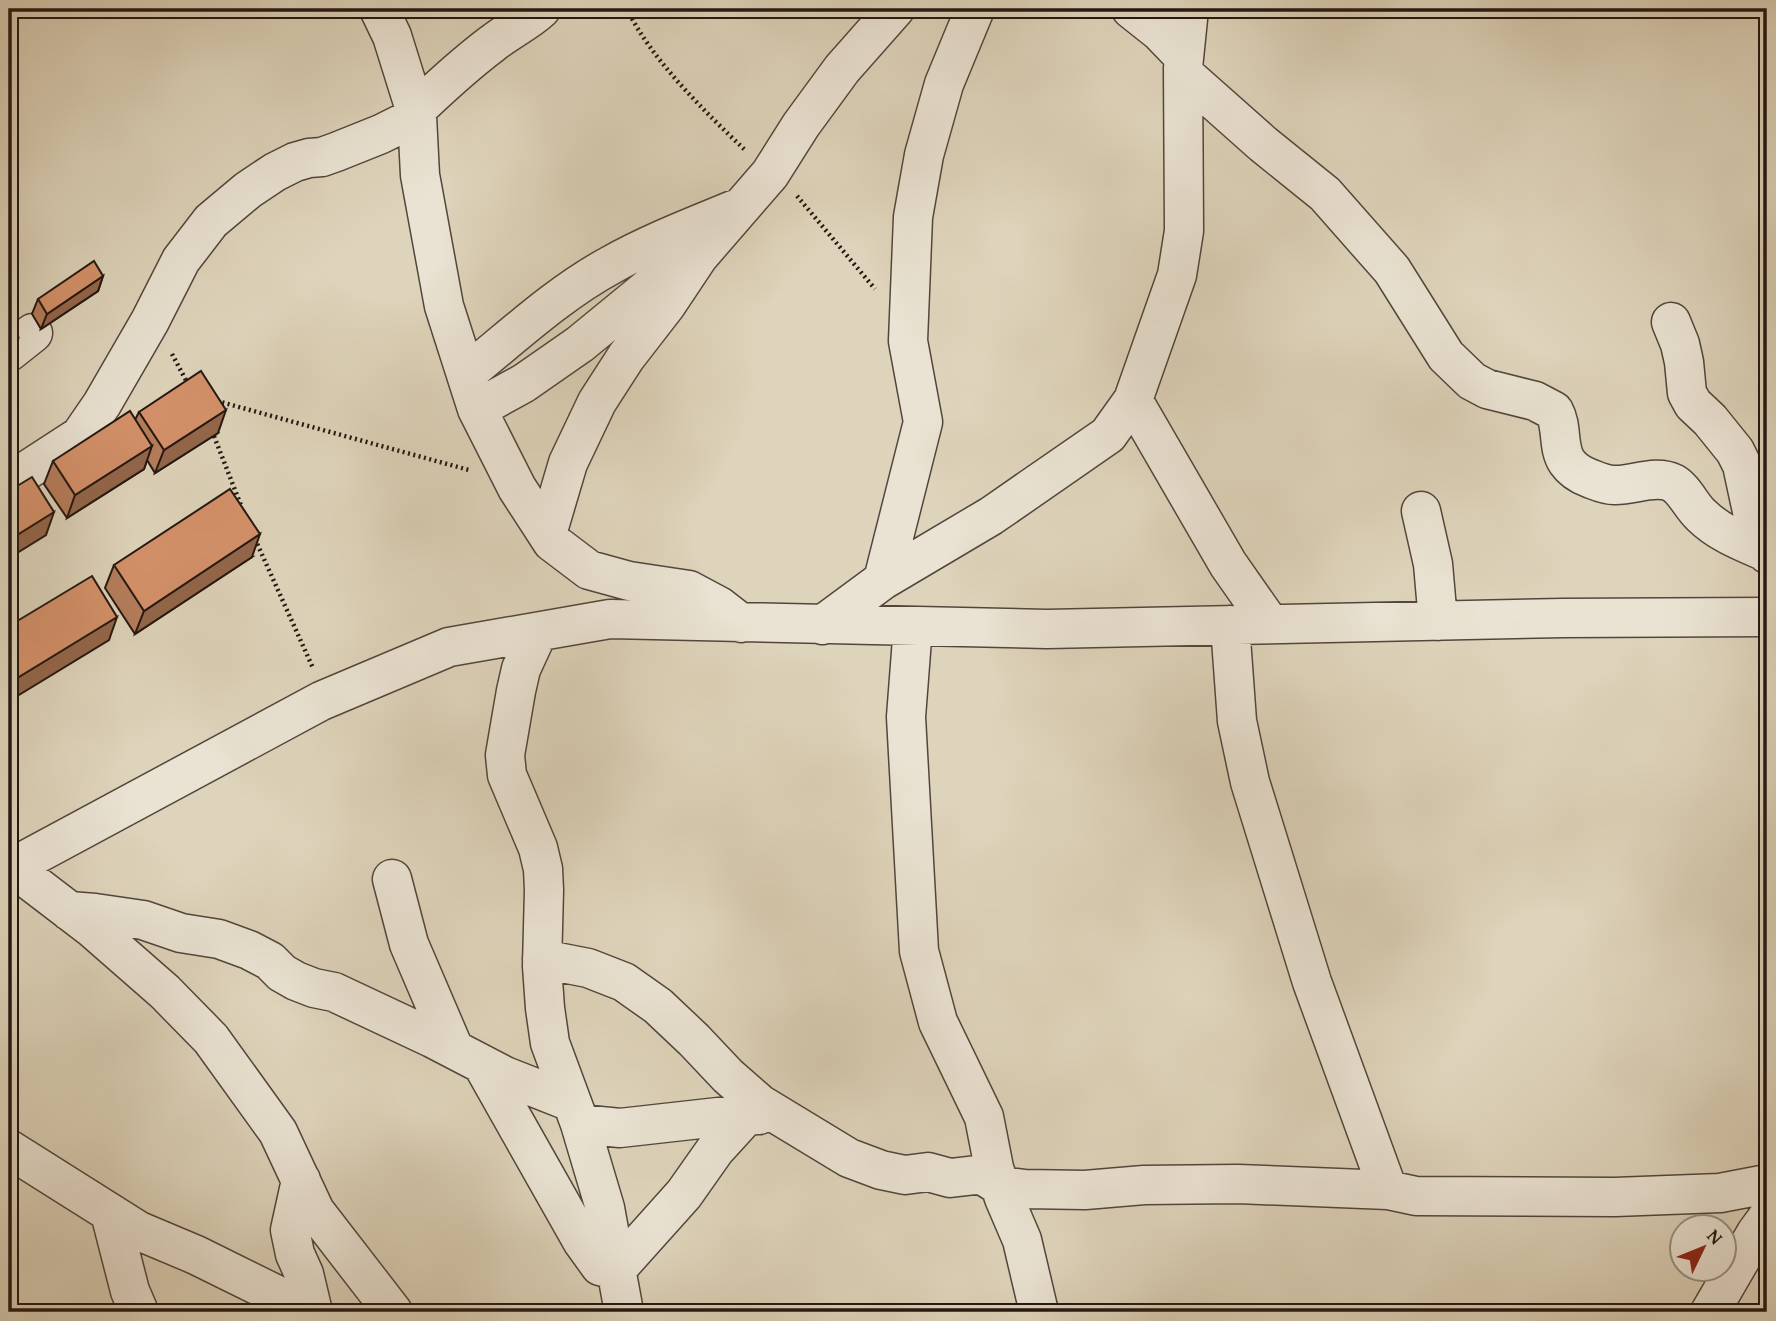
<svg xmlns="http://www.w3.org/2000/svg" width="1776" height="1321" font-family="'Gentium Book Plus',serif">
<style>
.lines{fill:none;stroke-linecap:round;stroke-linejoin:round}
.minor-casing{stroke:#52463c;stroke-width:41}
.path{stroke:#231711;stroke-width:4.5;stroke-dasharray:2 3.5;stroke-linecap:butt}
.minor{stroke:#eae3d3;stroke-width:38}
.wall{fill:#b67d5b;stroke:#231711;stroke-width:2}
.shaded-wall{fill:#94664a;stroke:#231711;stroke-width:2}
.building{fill:#d4916a;stroke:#231711;stroke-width:2}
</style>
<rect width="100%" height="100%" fill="#ded4bb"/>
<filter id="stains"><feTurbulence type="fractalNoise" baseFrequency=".00286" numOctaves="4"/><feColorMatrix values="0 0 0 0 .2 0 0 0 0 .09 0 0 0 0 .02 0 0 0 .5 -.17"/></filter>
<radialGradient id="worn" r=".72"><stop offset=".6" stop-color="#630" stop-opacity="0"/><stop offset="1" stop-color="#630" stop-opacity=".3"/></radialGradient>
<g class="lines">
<g class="minor-casing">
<path id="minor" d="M379,9L392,36L417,116L420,175L444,306L477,409L517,488L552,542L589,570L629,581L689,590L719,606L741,623
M1131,9L1160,32L1184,57
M1183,73L1263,144L1325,194L1392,270L1446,356L1472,381L1487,389L1535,401L1554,411C1563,427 1557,447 1567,462C1572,469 1581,475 1589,478C1597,481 1605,485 1614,485C1633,486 1655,474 1673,483C1685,490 1691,506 1701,515C1719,533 1743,542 1766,552
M415,111C440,87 465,64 493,43C508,31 527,22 541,9
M1671,322L1680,344L1684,362L1687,393L1693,404L1710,420L1735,451L1742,465L1758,539L1767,554
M9,352L33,333
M466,374C512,337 559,293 611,265C650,243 692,227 733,210
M1133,400L1228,564L1270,624
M477,409L524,383L580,344L652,285L680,268
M9,482L80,436L102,404L150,321L181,260L211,221L248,190L275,172L295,162L309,158L322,157L336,152L381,134L417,116
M1421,511L1433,564L1438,621
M547,534L568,463L597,402L626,357L667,304L699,256L770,174L801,125L842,69L895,9
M883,580L923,422L908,341L913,217L924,155L944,84L975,9
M822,625L883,580L991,516L1108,435L1133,400L1177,275L1184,231L1183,68L1189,9
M1230,625L1237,721L1250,782L1312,982L1388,1190
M913,626L906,717L919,951L938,1022L984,1117L994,1168L1004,1198L1022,1240L1039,1312
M538,632L521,669L516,691L505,755L507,775L538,848L543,869L544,890L542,966L545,1008L550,1043L580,1124L605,1208L624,1312
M9,862L12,867L93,929L165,992L211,1039L278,1132L315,1211L393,1312
M9,869L321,701L449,647L610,619L1047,629L1563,618L1767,617
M392,879L409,944L454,1049
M69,911L95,913L143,920L181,933L219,939L249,950L270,961L282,973L296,981L314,988L334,992L432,1038L505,1076L571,1102
M542,959L588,968L624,982L658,1006L694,1040L728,1076L760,1104L849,1158L881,1170L905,1175L928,1172L950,1178L976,1175L984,1176L1000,1186L1025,1189L1085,1190L1144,1185L1238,1184L1388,1190L1416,1196L1615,1197L1720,1193L1767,1184
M482,1064L582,1241L600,1266L616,1270L684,1194L715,1150L746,1116
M580,1124L620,1128L718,1117L759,1115
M9,1149L139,1231L196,1255L277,1295L307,1312
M301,1180L290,1230L295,1254L304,1274L313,1312
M110,1213L130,1291L139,1312
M1710,1312L1756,1233L1767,1218"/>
</g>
<path class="path" d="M627,9C651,59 704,111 745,150
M797,196L875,289
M172,354L189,386
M217,401L469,470
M212,431L242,508
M255,539L313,668"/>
<use href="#minor" class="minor"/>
</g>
<path class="wall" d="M103,276L98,291L41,329L32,314L38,299Z
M139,412L218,433L155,473L147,460L144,469L67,518L44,484L53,461L135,420Z
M252,557L135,634L105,588L114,565Z"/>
<path class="shaded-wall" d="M103,276L98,291L41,329L47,314Z
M18,339L15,347L9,351V345Z
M226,410L218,433L155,473L164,450Z
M152,446L144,469L67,518L75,495Z
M54,512L46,535L9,558V540Z
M260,534L252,557L135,634L144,611Z
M117,617L109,640L9,701V683Z"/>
<path class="building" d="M94,261L103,276L47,314L38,299Z
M9,326L18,339L9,345Z
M201,371L226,410L164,450L139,412Z
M130,411L152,446L75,495L53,461Z
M32,477L54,512L9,540V491Z
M230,489L260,534L144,611L114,565Z
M92,576L117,617L9,683V626Z"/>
<rect width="1776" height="1321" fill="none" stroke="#ded4bb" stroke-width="35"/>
<rect x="10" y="10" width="1755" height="1300" fill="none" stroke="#231711" stroke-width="3.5"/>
<rect x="18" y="18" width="1741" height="1286" fill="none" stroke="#231711" stroke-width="2"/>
<g transform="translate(1703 1248) rotate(47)"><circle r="33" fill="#eae3d3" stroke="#9a9185" stroke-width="2"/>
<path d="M0-5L12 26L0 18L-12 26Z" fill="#8f2418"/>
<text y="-10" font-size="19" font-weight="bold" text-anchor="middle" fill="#231711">N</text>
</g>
<rect width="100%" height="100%" filter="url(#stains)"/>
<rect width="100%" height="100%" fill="url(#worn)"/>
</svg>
